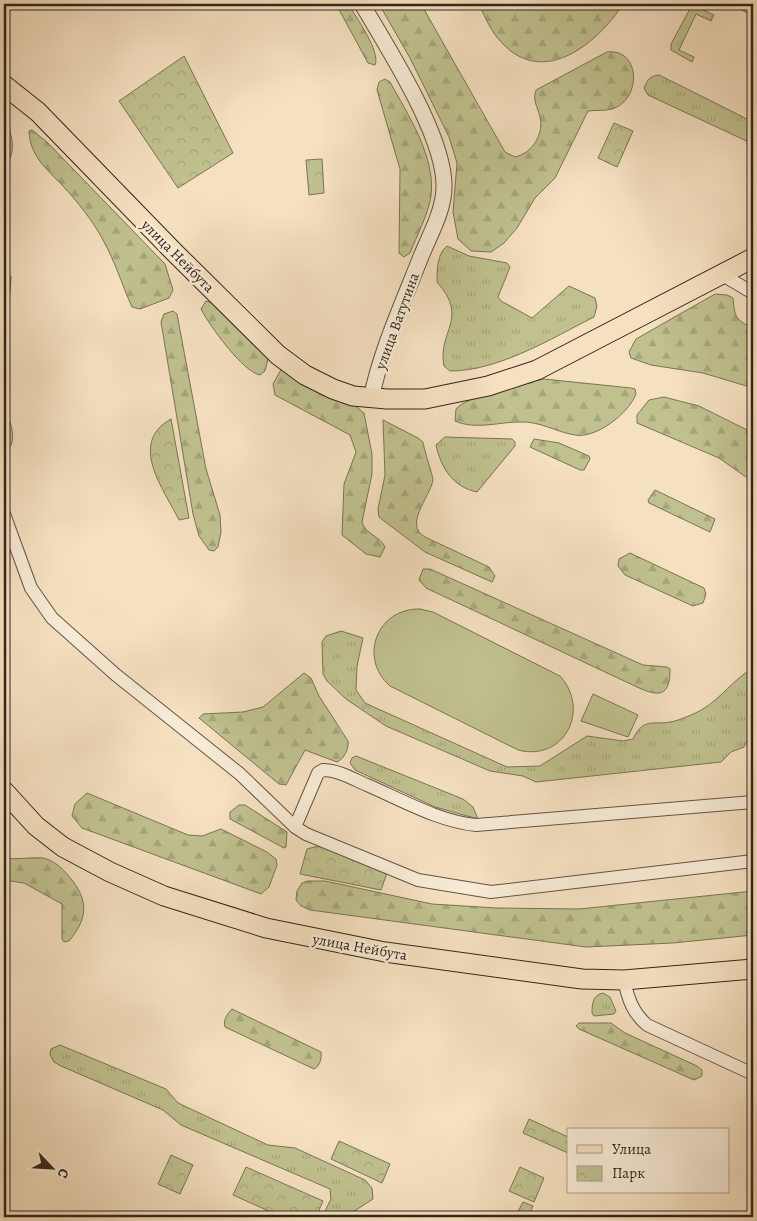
<svg xmlns="http://www.w3.org/2000/svg" width="757" height="1221" font-family="Alegreya,serif">
<style>
.grass{fill:url(#grass-tufts);stroke:#797456}
.forest{fill:url(#forest-firs);stroke:#797456}
.park{fill:url(#park-crowns);stroke:#797456}
.garden{fill:#c0c18f;stroke:#797456}
.lines{fill:none;stroke-linecap:round;stroke-linejoin:round}
.minor-casing{stroke:#635446;stroke-width:14}
.tertiary-casing{stroke:#635446;stroke-width:17}
.primary-casing{stroke:#32261d;stroke-width:21}
.minor{stroke:#f8ebd6;stroke-width:12}
.tertiary{stroke:#f8ebd6;stroke-width:15}
.primary{stroke:#f5e0c0;stroke-width:19}
.labels{text-anchor:middle;dominant-baseline:central;stroke-width:5;stroke-linejoin:round;paint-order:stroke}
.street-label{font-size:15px;fill:#32261d;stroke:#f8ebd6}
</style>
<defs>
<pattern id="grass-tufts" width="24" height="20" patternUnits="userSpaceOnUse" patternTransform="scale(1.25)"><rect width="24" height="20" fill="#c0c18f"/><path d="M3 7l-1-3M5 7V3M7 7l1-3M15 17l-1-3M17 17v-4M19 17l1-3" fill="none" stroke="#a5a67b"/></pattern>
<pattern id="forest-firs" width="22" height="20" patternUnits="userSpaceOnUse" patternTransform="scale(1.25)"><rect width="22" height="20" fill="#c0c18f"/><path d="M5 1l3.5 6h-7zM16 11l3.5 6h-7z" fill="#a5a67b"/></pattern>
<pattern id="park-crowns" width="20" height="18" patternUnits="userSpaceOnUse" patternTransform="scale(1.25)"><rect width="20" height="18" fill="#c0c18f"/><path d="M2 6a3 3 0 1 1 6 0M12 15a3 3 0 1 1 6 0" fill="none" stroke="#a5a67b"/></pattern>
</defs>
<rect width="100%" height="100%" fill="#f5e0c0"/>
<filter id="stains"><feTurbulence type="fractalNoise" baseFrequency=".004" numOctaves="4"/><feColorMatrix values="0 0 0 0 .2 0 0 0 0 .09 0 0 0 0 .02 0 0 0 .5 -.17"/></filter>
<radialGradient id="worn" r=".72"><stop offset=".6" stop-color="#630" stop-opacity="0"/><stop offset="1" stop-color="#630" stop-opacity=".3"/></radialGradient>
<path class="grass" d="M692,5L714,15L711,21L696,14L679,50L694,57L692,62L671,50V44Z
M659,75L753,122V144L648,95L644,88C648,79 650,76 659,75Z
M447,246L469,256L507,263L510,267L498,297L501,301L532,318L569,286L595,298L597,306L594,317C552,338 499,371 450,371L444,366C437,331 470,319 437,282C437,270 437,254 447,246Z
M445,437L512,439L515,442V446L477,492C453,487 441,468 436,445Z
M341,631L363,638L357,666L356,690L365,703L507,767L540,766L587,736L623,741L633,739C645,714 655,728 678,720C686,717 695,714 703,709C721,698 734,679 753,668V729L744,747L731,752L721,762L536,782L523,776L490,771L386,726L346,699L327,681L323,674L322,642L326,636Z
M356,756L463,799L473,807L478,819L435,807L355,770L350,763L352,758Z
M603,993L610,997L616,1011L614,1014L594,1016L592,1013C592,1003 593,995 603,993Z
M60,1045L166,1089L178,1103L268,1145L295,1148L365,1180L372,1188L373,1199L345,1217H322L331,1199L330,1189L181,1125L163,1110L61,1066L54,1062L50,1055L51,1049Z"/>
<path class="forest" d="M336,4H348C356,17 381,52 375,65L368,63Z
M379,4H421L505,152L515,157C532,153 544,135 540,117C538,107 532,101 536,90L607,52C641,48 642,100 612,109C605,111 596,110 588,111L555,178L535,198L517,228L504,243L491,252L471,251L458,239L453,212L457,163L449,137L410,58Z
M479,4H556C563,7 610,4 623,4C598,43 544,88 502,43C491,32 485,17 479,4Z
M385,79L390,82C408,115 436,157 431,196C428,215 417,235 410,253L404,257L399,253L400,169L377,90L379,82Z
M4,117C13,135 17,153 4,169Z
M32,130L48,143L165,264L173,290L169,298L140,309L132,307C122,285 115,261 103,240C93,221 77,201 62,185C46,168 30,156 29,131Z
M4,271L11,276V279L4,360Z
M715,294L727,295L733,298C735,319 736,319 753,329V388L703,373L651,365L631,358L629,352L636,339Z
M206,301L213,303L263,351L268,359L265,371L260,375C243,372 209,325 201,309Z
M173,311L177,314L206,469L220,515L221,532L218,547L214,551L209,550L199,536L193,514L161,322L164,314Z
M282,368L353,404L364,413L372,454V474L362,522C365,534 380,536 385,547L380,557L366,554L342,535L344,484L356,452L350,435L275,395L273,384Z
M544,379L631,388L635,389L636,394C629,413 596,439 575,435C556,432 540,421 520,422C499,422 475,430 455,421L456,409C464,397 528,382 544,379Z
M664,397L699,406L753,433V478L746,477L719,458L637,423V415L649,400Z
M4,408C10,419 19,442 6,451L4,449Z
M383,420L418,438L423,442C424,450 433,476 433,480C430,497 403,525 425,537L489,567L495,576L492,582L425,552L379,517L378,509L385,475Z
M534,439L559,443L589,456L590,459L584,470H580L530,447Z
M655,490L715,519L710,532L649,503L648,500Z
M630,553L704,588L706,594L703,603L693,606L625,575L618,566L619,559Z
M423,569H430L643,665L667,667L670,669C670,697 659,697 637,687L426,588L419,580Z
M304,673L311,678L319,696L348,741C349,749 344,759 337,762L305,750L286,785L279,784L199,718L203,714L243,712L263,707Z
M87,793L188,835L202,836L221,829L267,852L276,859L277,865L269,887L261,894L82,828L72,816L75,804Z
M239,805H245L287,832L286,847L284,848L230,819V812Z
M4,858C17,860 30,857 43,858C52,860 60,866 66,873C87,896 91,915 69,941L64,942L62,939V904L24,883L4,880Z
M308,881H325L432,904L496,908L579,909L753,891V935L673,943L586,947L310,910L301,906L296,900L297,891L302,883Z
M232,1009L321,1052C322,1058 320,1066 314,1069L225,1027C223,1020 227,1014 232,1009Z
M579,1023H611L625,1033L697,1066L702,1070V1076L694,1080L579,1029L576,1026Z"/>
<path class="park" d="M730,4H753V16Z
M184,56L233,153L178,188L119,101Z
M614,123L633,131L617,167L598,158Z
M322,159L324,193L309,195L306,160Z
M171,419L189,518L179,520C163,488 128,443 171,419Z
M322,845L387,873L381,890L300,874L307,849Z
M529,1119L568,1137V1153L523,1133Z
M339,1141L390,1164L382,1183L331,1159Z
M171,1155L193,1165L180,1194L158,1184Z
M246,1167L323,1201L316,1217H282L233,1195Z
M520,1167L544,1178L534,1202L509,1191Z
M523,1202L533,1206L528,1217H515Z"/>
<path class="garden" d="M420,609L433,612L560,676C591,710 564,762 518,750L390,686C358,658 377,608 420,609Z
M593,694L638,715L628,737L581,721Z"/>
<g class="lines">
<g class="minor-casing">
<path id="minor" d="M721,274L753,293
M4,514L31,588L52,618L116,675L240,774L295,827L306,834L418,880L491,892L753,861
M295,827L318,773L323,770C338,770 353,779 367,785C402,800 438,821 476,825L753,802
M624,980C628,999 633,1013 647,1025L753,1074"/>
</g>
<g class="tertiary-casing">
<path id="tertiary" d="M362,4C388,49 445,136 444,187C444,211 429,236 420,259C402,305 381,350 371,399"/>
</g>
<g class="primary-casing">
<path id="primary" d="M4,85L38,112L175,253L278,355L305,375L333,389L353,396L387,399H425L488,386L537,370L753,258
M4,791L36,826L63,847L110,872L164,896L266,928L385,952L582,979L624,980L753,969"/>
</g>
<use href="#minor" class="minor"/>
<use href="#tertiary" class="tertiary"/>
<use href="#primary" class="primary"/>
</g>
<g class="labels">
<g class="street-label">
<text transform="translate(178 256) rotate(45)">улица Нейбута</text>
<text transform="translate(397 321) rotate(-70)">улица Ватутина</text>
<text transform="translate(360 947) rotate(10)">улица Нейбута</text>
</g>
</g>
<rect width="757" height="1221" fill="none" stroke="#f5e0c0" stroke-width="20"/>
<rect x="5" y="5" width="747" height="1211" fill="none" stroke="#32261d" stroke-width="2.5"/>
<rect x="10" y="10" width="737" height="1201" fill="none" stroke="#32261d"/>
<rect x="567" y="1128" width="162" height="65" fill="#f8ebd6" stroke="#a99c8c"/>
<rect x="577" y="1145" width="25" height="8" fill="#f5e0c0" stroke="#a99c8c"/>
<text x="612" y="1154" font-size="15" fill="#32261d">Улица</text>
<rect x="577" y="1166" width="25" height="15" fill="url(#park-crowns)" stroke="#a99c8c"/>
<text x="612" y="1178" font-size="15" fill="#32261d">Парк</text>
<g transform="translate(52 1168) rotate(115)" stroke="#f8ebd6" stroke-width="4" paint-order="stroke">
<path d="M0-4L9 19L0 12L-9 19Z" fill="#32261d"/>
<text y="-8" font-size="14" font-weight="bold" text-anchor="middle" fill="#32261d">С</text>
</g>
<rect width="100%" height="100%" filter="url(#stains)"/>
<rect width="100%" height="100%" fill="url(#worn)"/>
</svg>
